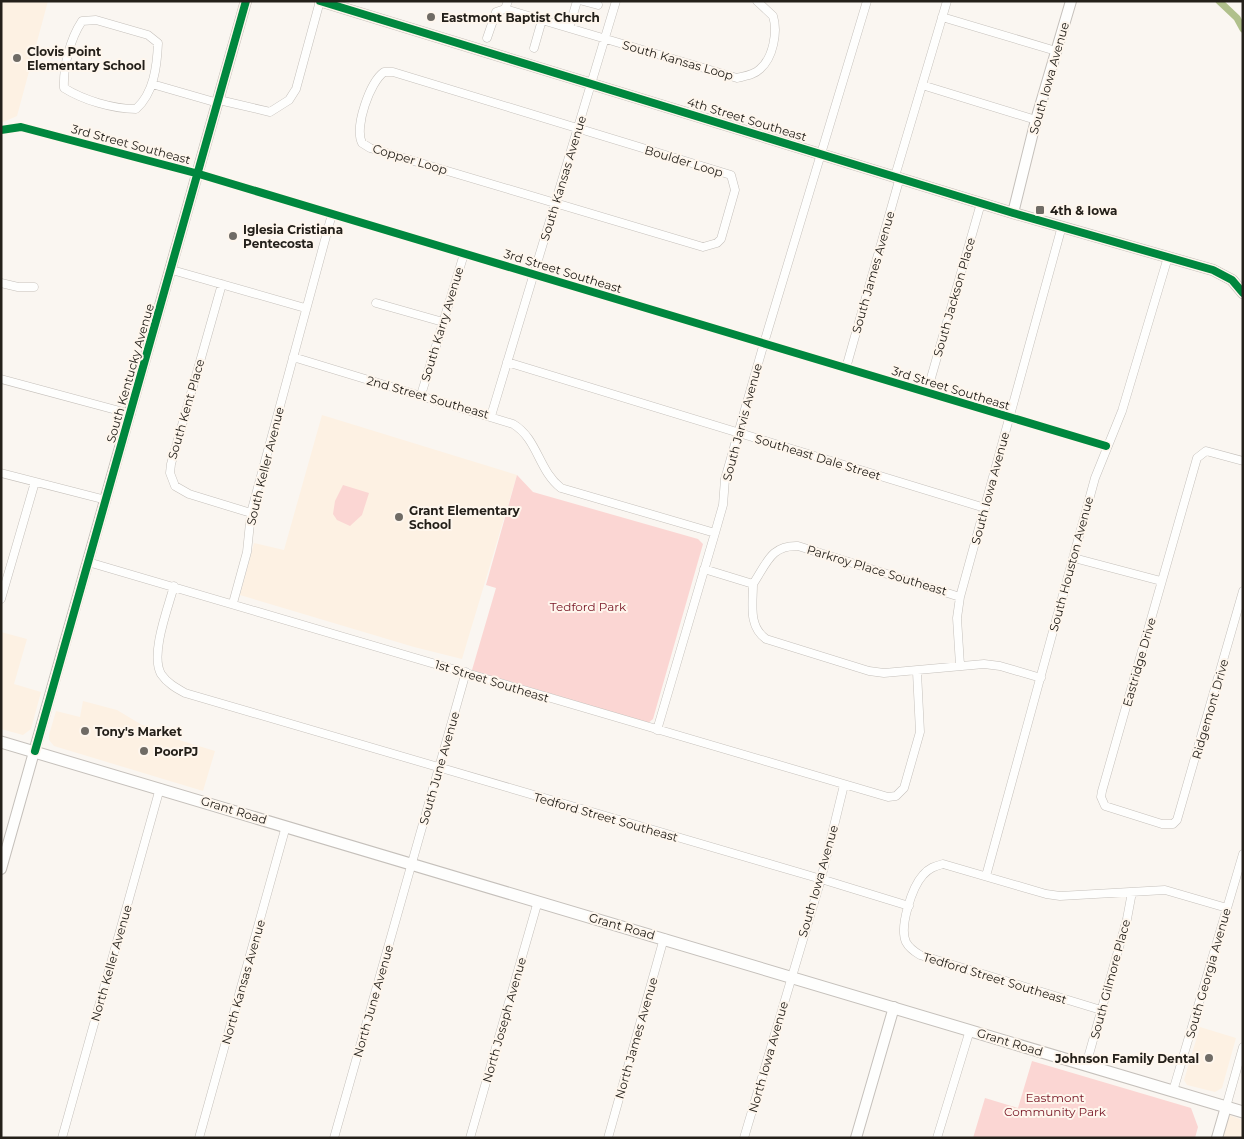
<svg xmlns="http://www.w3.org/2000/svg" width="1244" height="1139" font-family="Montserrat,sans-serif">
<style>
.built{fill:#fdf1e3}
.green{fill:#fbd6d3}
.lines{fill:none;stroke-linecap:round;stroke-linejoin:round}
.canal{stroke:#b0c08c;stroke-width:7}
.street-casing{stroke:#c5c0bb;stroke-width:9}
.secondary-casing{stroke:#c5c0bb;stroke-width:12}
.primary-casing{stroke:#c5c0bb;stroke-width:13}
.street{stroke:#fefefd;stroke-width:8}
.secondary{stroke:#fefefd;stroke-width:10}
.primary{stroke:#fefefd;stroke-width:11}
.cycleway-casing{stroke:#fef6ed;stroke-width:11}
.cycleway{stroke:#00873e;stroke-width:8}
.poi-dot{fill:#6f6b65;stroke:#fef6ed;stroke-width:2}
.labels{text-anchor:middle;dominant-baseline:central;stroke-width:4;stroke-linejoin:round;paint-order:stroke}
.poi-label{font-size:12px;font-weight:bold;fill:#24201a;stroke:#fef6ed;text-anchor:start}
.street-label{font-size:12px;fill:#24201a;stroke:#fef6ed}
.park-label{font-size:12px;fill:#761423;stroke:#fef6ed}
</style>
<rect width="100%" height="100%" fill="#faf6f1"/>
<path class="built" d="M1,1H48L17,116L1,123Z
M322,415L517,475L462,659L414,647L240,595L254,543L284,550Z
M1,632L27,639L14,684L41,692L31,729L23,735L1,729Z
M83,701L117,710L142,725L166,732V736L215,751L203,791L54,746L49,740V735L56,711L80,717Z
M1200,1027L1236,1038L1222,1088L1215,1092L1187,1085L1184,1080Z
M1229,1115L1243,1120V1138H1221Z"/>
<path class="green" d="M517,475L533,492L698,539L703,544L653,719L648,723L472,670L496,588L486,585Z
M343,485L369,493L362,515L350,526L337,520L333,514L335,501Z
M1032,1061L1191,1108L1198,1127L1195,1138H973L985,1098L1018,1108Z"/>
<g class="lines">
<path class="canal" d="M1219,1L1237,18L1243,29"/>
<g class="street-casing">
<path id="street" d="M508,1L505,9L737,78C745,76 754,75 760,69C773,58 778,32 773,16L757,1
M583,1L598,5
M942,17L1056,51
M96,20L148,35L158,43C157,66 154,93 136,109C113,109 83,100 64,88C63,67 70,39 82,21Z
M569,28L577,1
M487,38L496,12L505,9
M534,48L542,20
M384,72H393L731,175L735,190L721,239L717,243L703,247L370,148L362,143C354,127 370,82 384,72Z
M152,84L218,103
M922,85L1036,120
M219,100L270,112L289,100L296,89L320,1
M1,130L21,127L199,174L1106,446
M895,176L947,1
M172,270L305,308
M1,283L18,287H34
M222,284L171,464L170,473L175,486L189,494L251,513
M376,303L443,322
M293,357L513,424C538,439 538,470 561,488L715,533
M507,362L985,508
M846,368L900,177
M1,379L131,414
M927,392L981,203
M421,395L464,254
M491,416L616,1
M1243,461L1206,451L1197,458L1102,791L1101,797L1105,806L1162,824H1173L1177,820L1243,591
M1,473L106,500
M1074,558L1161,581
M88,562L888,797L896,796L904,788L920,732L917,672
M704,569L753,584
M753,584C753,604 748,626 766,639L869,671L884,673L984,664L1000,666L1041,678
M753,584C767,563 771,545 798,546L960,597
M174,586C168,608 150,654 161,674C167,683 176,688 185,693L821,879L909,906
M1,599L35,482
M233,603L247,552L251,513L332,214
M960,665L957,618L960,597L1062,226
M657,730L715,533L723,505L725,479L764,343L867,1
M986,876L1095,478L1122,411L1168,257
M1101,1010L920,955C915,952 909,948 906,942C899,927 912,887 923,875C929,868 935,866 943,864L1046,894L1060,896L1165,890L1227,908
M1086,1065L1127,919L1132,892
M1173,1091L1243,854
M1226,1107L1243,1047
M62,1138L160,788
M199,1138L286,826
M334,1138L466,672
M470,1138L538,901
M608,1138L664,938
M744,1138L821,879L844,785
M937,1138L970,1030"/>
</g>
<g class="secondary-casing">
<path id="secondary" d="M320,1L1013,213L1213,270L1232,280L1243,293
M1013,213L1036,120L1071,1
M1,869L246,1
M856,1138L894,1007
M1217,1138L1226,1107"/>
</g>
<g class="primary-casing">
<path id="primary" d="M1,742L1243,1112"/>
</g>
<use href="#street" class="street"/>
<use href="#secondary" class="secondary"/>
<use href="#primary" class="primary"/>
<g class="cycleway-casing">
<path id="cycleway" d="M320,1L1013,213L1213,270L1232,280L1243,293
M1,130L21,127L199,174L1106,446
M35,751L246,1"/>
</g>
<use href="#cycleway" class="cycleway"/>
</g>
<g class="poi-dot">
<circle cx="431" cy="17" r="5"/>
<circle cx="17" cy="58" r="5"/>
<rect x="1035" y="205" width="10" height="10" rx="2.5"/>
<circle cx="233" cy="236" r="5"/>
<circle cx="399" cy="517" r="5"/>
<circle cx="85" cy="731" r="5"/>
<circle cx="144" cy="751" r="5"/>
<circle cx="1209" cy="1058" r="5"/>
</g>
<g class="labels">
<g class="poi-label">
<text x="441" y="17">Eastmont Baptist Church</text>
<text x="27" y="51">Clovis Point<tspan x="27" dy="14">Elementary School</tspan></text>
<text x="1050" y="210">4th &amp; Iowa</text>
<text x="243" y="229">Iglesia Cristiana<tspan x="243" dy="14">Pentecosta</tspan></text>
<text x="409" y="510">Grant Elementary<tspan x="409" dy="14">School</tspan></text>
<text x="95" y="731">Tony's Market</text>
<text x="154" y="751">PoorPJ</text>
<text x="1199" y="1058" text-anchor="end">Johnson Family Dental</text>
</g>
<g class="street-label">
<text transform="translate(678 60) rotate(16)">South Kansas Loop</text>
<text transform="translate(1049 78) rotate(-74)">South Iowa Avenue</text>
<text transform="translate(747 119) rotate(17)">4th Street Southeast</text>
<text transform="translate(131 144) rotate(15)">3rd Street Southeast</text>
<text transform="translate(410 159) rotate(17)">Copper Loop</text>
<text transform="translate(684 161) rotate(17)">Boulder Loop</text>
<text transform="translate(563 178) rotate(-73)">South Kansas Avenue</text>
<text transform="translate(563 271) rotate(17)">3rd Street Southeast</text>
<text transform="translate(873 272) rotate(-74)">South James Avenue</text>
<text transform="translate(954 297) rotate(-74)">South Jackson Place</text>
<text transform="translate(442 324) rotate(-73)">South Karry Avenue</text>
<text transform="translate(130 373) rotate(-74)">South Kentucky Avenue</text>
<text transform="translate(951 388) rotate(17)">3rd Street Southeast</text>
<text transform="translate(428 397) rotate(16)">2nd Street Southeast</text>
<text transform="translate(186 409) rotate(-74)">South Kent Place</text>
<text transform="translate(742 422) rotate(-75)">South Jarvis Avenue</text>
<text transform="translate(818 457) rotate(17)">Southeast Dale Street</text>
<text transform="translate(265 466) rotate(-76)">South Keller Avenue</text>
<text transform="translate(990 488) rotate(-75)">South Iowa Avenue</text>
<text transform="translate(1071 564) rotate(-75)">South Houston Avenue</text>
<text transform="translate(877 570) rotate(17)">Parkroy Place Southeast</text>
<text transform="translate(1139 662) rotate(-74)">Eastridge Drive</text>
<text transform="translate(492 681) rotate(17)">1st Street Southeast</text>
<text transform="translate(1210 709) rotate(-74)">Ridgemont Drive</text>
<text transform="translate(439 768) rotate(-74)">South June Avenue</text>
<text transform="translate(234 810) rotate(17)">Grant Road</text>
<text transform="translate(606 817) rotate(16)">Tedford Street Southeast</text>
<text transform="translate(818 881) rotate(-74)">South Iowa Avenue</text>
<text transform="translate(622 926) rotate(16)">Grant Road</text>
<text transform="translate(111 963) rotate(-74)">North Keller Avenue</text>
<text transform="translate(1208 973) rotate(-74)">South Georgia Avenue</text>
<text transform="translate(995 978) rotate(17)">Tedford Street Southeast</text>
<text transform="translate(1110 979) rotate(-75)">South Gilmore Place</text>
<text transform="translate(243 982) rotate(-74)">North Kansas Avenue</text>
<text transform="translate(373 1001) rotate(-74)">North June Avenue</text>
<text transform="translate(504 1020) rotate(-74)">North Joseph Avenue</text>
<text transform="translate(636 1038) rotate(-74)">North James Avenue</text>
<text transform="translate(1010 1042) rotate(17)">Grant Road</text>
<text transform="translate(768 1057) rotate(-74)">North Iowa Avenue</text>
</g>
<g class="park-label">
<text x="588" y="606">Tedford Park</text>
<text x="1055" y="1097">Eastmont<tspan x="1055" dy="14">Community Park</tspan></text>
</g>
</g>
<rect width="1244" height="1139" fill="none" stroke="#24201a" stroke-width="5"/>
</svg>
